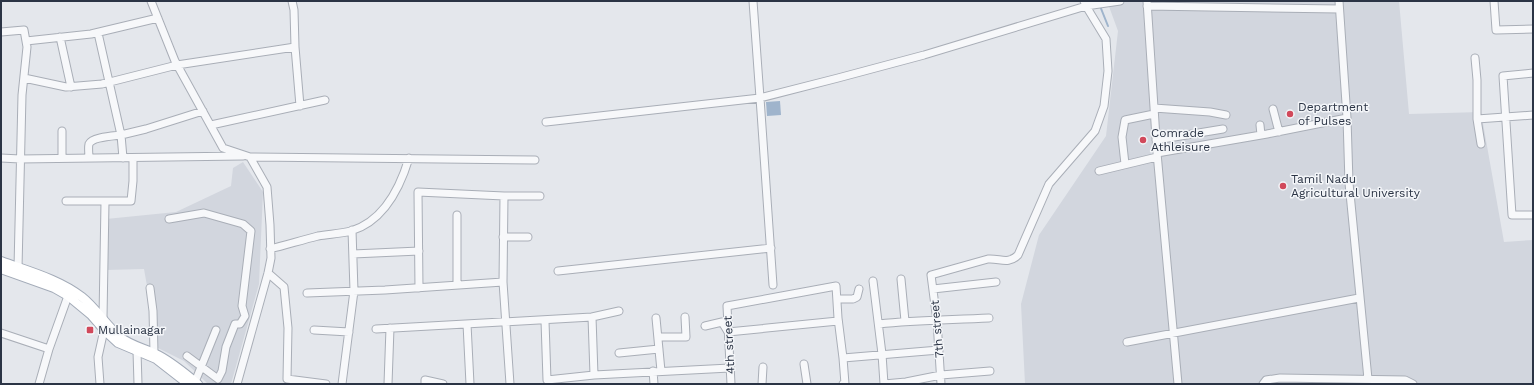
<svg xmlns="http://www.w3.org/2000/svg" width="1534" height="385" font-family="'Work Sans',sans-serif">
<style>
.built{fill:#d2d6de}
.water{fill:#9fb4cc}
.lines{fill:none;stroke-linecap:round;stroke-linejoin:round}
.stream{stroke:#9fb4cc;stroke-width:2}
.minor-casing{stroke:#a9aeb7;stroke-width:9}
.major-casing{stroke:#a3abb8;stroke-width:10}
.minor{stroke:#f7f8fa;stroke-width:7}
.major{stroke:#fff;stroke-width:8}
.poi-dot{fill:#d1495b;stroke:#f4f6f9;stroke-width:1.5}
.labels{text-anchor:middle;dominant-baseline:central;stroke-width:3;stroke-linejoin:round;paint-order:stroke}
.poi-label{font-size:12px;fill:#2b3445;stroke:#f4f6f9;text-anchor:start}
.street-label{font-size:12px;fill:#2b3445;stroke:#f4f6f9}
</style>
<rect width="100%" height="100%" fill="#e4e7ec"/>
<path class="built" d="M1107,1H1399L1409,114L1481,112L1504,242L1533,240V384H1025L1021,304L1039,235L1106,136L1118,31Z
M243,162L263,192L259,284L231,384H208L184,361L158,348L144,269L106,270V219L176,212L231,186L233,168Z"/>
<path class="water" d="M780,101L781,115L767,116L766,102Z"/>
<g class="lines">
<path class="stream" d="M1100,6L1108,26"/>
<g class="minor-casing">
<path id="minor" d="M151,1L175,61L223,148L250,157L267,187L270,225L271,258L268,273L237,384
M292,1L294,10L295,47L300,106
M753,1L760,98L838,78L924,55L1086,6L1120,1
M1147,1L1157,153L1267,134L1347,118L1349,183L1368,379
M1339,1L1347,118
M1494,1L1496,30L1533,29
M1147,6L1339,9
M1,32L24,30L27,47L22,95L18,268
M98,33L121,135L146,129L203,111
M60,37L71,87
M26,41L91,34L158,18
M1475,58L1477,80V119L1481,144
M1533,73L1503,76L1512,215H1533
M24,78L66,87L102,84L177,65L295,47
M1154,108L1210,112L1226,115
M1273,109L1279,132
M1477,119L1533,115
M546,122L760,98L773,285
M211,125L325,100
M1260,125L1261,135
M62,131V158
M1156,140L1223,129
M1157,153L1178,384
M250,157L535,160
M1,158L20,159L243,156
M89,158C89,154 88,148 89,144C92,137 114,136 121,135L123,158
M1125,164L1122,137L1125,120L1154,114
M1099,171L1157,157
M504,196H540
M66,201H131L133,181V158
M457,215V285
M169,219L204,213L243,224L251,231L242,306L245,316L240,324H235L226,347L222,371L218,379L187,356
M503,237H528
M270,249C286,245 302,240 318,236C328,234 340,234 351,231C384,221 400,188 409,158
M353,254L419,251
M558,271L771,248
M268,273L284,287L288,328L287,379L326,384
M901,279L905,321
M873,281L882,354L884,384
M150,288L153,311L154,353
M419,288L418,192L504,196L503,282
M933,289L996,282
M307,293L385,290L503,282L510,384
M837,299H853L857,297L859,289
M592,317L619,311
M103,318L105,202
M656,318L661,371
M545,321L547,380L594,375
M467,324L470,384
M879,324C916,320 952,320 989,318
M705,326L722,322L728,332L838,321
M376,329L592,317L594,375L730,368
M314,330L349,332
M1,333L49,349
M658,337H686L685,317
M1127,342L1359,298
M137,351L138,384
M619,353L659,349
M804,364L807,384
M653,371L654,384
M195,382L216,330
M39,384L49,349L68,296L71,292
M100,384L98,357L104,330
M342,384L354,291L352,230
M388,384L390,328
M425,384V380L443,384
M731,384L727,306L836,286L838,318L843,358
M762,384L763,367
M843,384H845L843,358L939,350
M884,384L906,382L941,375L990,371
M941,384L937,321L931,275L988,259C1000,258 1008,265 1018,255L1049,184L1095,131L1104,106L1108,71L1106,39L1086,6L1084,1
M1263,384L1266,380L1280,378L1405,380L1413,384"/>
</g>
<g class="major-casing">
<path id="major" d="M1,261C28,271 59,279 82,297C96,308 106,325 120,337C130,345 146,349 158,355C173,363 185,373 198,384
M1,269L54,288L68,296L91,315L104,330L118,343L156,359L188,384"/>
</g>
<use href="#minor" class="minor"/>
<use href="#major" class="major"/>
</g>
<g class="poi-dot">
<circle cx="1290" cy="114" r="4"/>
<circle cx="1143" cy="140" r="4"/>
<circle cx="1283" cy="186" r="4"/>
<rect x="86" y="326" width="8" height="8" rx="2"/>
</g>
<g class="labels">
<g class="poi-label">
<text x="1298" y="107">Department<tspan x="1298" dy="14">of Pulses</tspan></text>
<text x="1151" y="133">Comrade<tspan x="1151" dy="14">Athleisure</tspan></text>
<text x="1291" y="179">Tamil Nadu<tspan x="1291" dy="14">Agricultural University</tspan></text>
<text x="98" y="330">Mullainagar</text>
</g>
<g class="street-label">
<text transform="translate(937 329) rotate(-95)">7th street</text>
<text transform="translate(729 345) rotate(-93)">4th street</text>
</g>
</g>
<rect width="1534" height="385" fill="none" stroke="#2b3445" stroke-width="4"/>
</svg>
